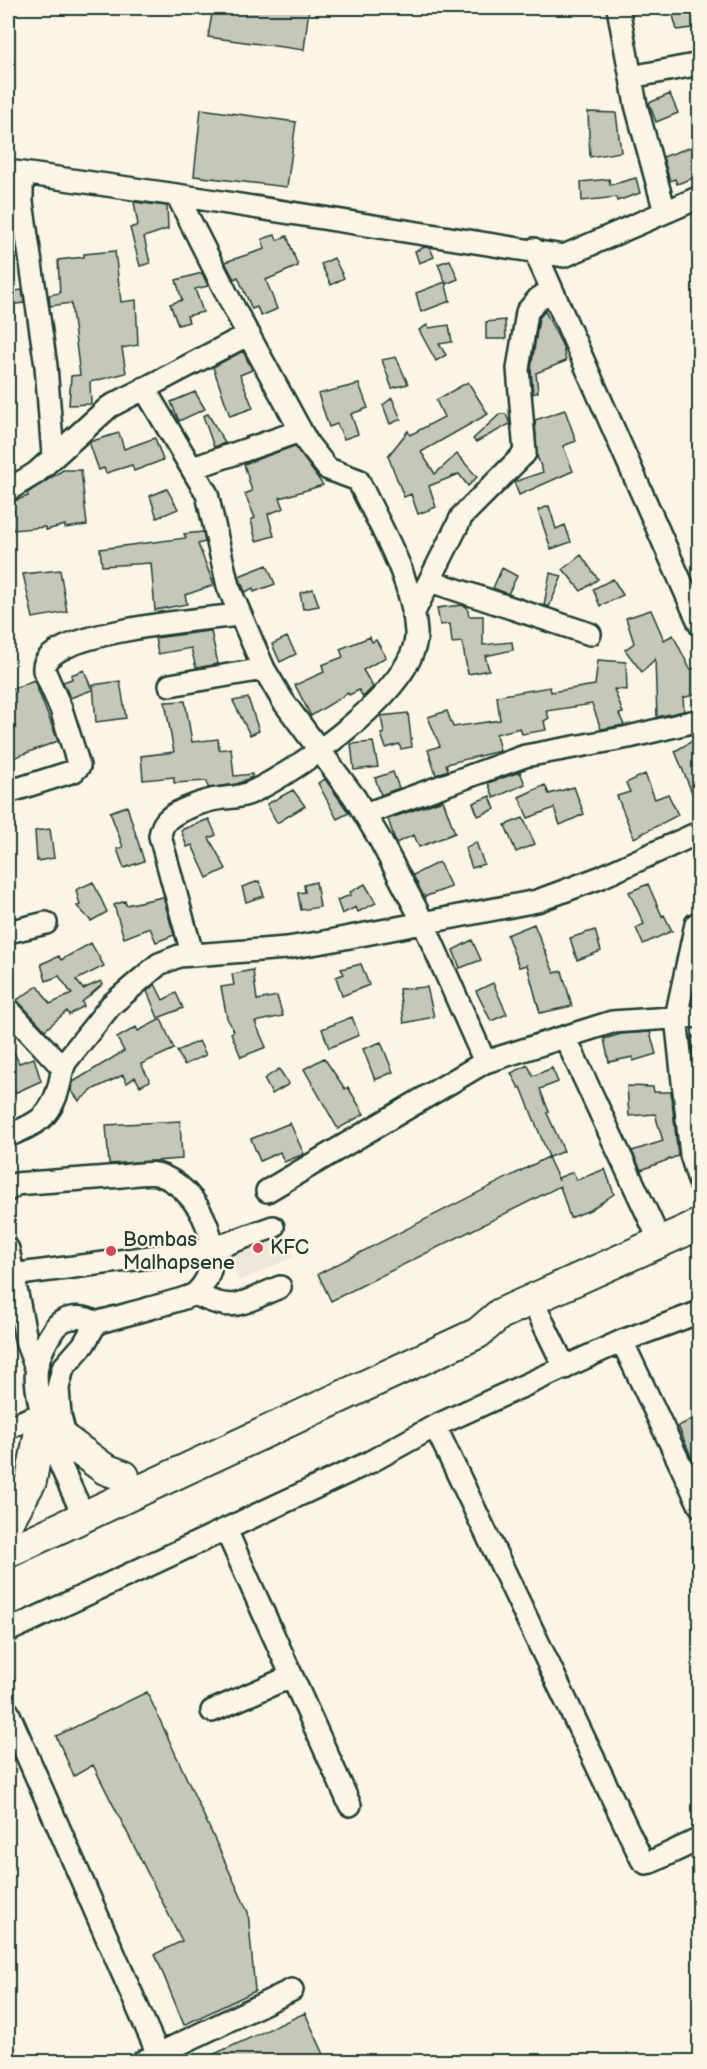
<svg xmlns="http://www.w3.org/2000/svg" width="707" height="2069" font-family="'Balsamiq Sans',sans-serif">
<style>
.built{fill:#ece7d8}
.building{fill:#c5c7b9;stroke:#1f3d34;stroke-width:1.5}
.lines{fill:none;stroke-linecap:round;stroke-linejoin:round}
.minor-casing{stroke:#1f3d34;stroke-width:26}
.highway-casing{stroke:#1f3d34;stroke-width:34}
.minor{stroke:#fcf5e5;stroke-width:21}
.highway{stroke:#fcf5e5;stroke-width:30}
.poi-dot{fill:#d1495b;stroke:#fcf5e5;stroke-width:2}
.labels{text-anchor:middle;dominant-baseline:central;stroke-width:5;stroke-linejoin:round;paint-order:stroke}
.poi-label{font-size:20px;fill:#1f3d34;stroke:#fcf5e5;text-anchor:start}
</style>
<rect width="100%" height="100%" fill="#fcf5e5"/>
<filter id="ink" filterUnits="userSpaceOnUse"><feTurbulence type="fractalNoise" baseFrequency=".0167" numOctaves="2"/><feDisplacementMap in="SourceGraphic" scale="12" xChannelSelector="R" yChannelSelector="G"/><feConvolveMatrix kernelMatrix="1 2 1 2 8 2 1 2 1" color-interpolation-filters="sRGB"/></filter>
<g filter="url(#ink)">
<path class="built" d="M277,1217L294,1257L239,1281L223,1239Z"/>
<path class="building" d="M213,8H309L304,50L208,37Z
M699,9V27L677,30L672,12Z
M670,94L678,113L656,122L649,103Z
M201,109L296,122L287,187L194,176Z
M588,112L616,113L621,152L590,157Z
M699,144V176L677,184L675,179L670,181L663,157Z
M636,178L640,193L617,201L616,197L582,201L581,182L609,179L610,185Z
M134,202L167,206L168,229L144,237L150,263L140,266L130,228L138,225Z
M275,235L277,240L287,236L298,266L266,280L277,309L261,316L257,307L252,309L238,277L234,279L225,262L265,249L262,239Z
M425,247L430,248L434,257L419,263L415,251Z
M115,251L121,302L136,300L138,345L122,348L126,373L90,382L91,404L69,405L71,376L80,375L71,303L50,306L49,295L60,293L58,260L84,257V254Z
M334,258L344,278L331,285L321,264Z
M450,260L458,279L446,284L438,264Z
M202,273L208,286L195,289L203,312L187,316L189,322L178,325L170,304L182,300L176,280Z
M445,282L450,301L421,312L416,293Z
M22,290L24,303L8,305V292Z
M545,311L563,347L566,361L536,373L538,392L533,394L531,369L539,318Z
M505,320L506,339H486V322Z
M427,325L429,328L449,325L452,342L439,344L446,355L436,361L419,330Z
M243,351L252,370L240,375L253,408L230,416L213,367Z
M396,357L408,384L392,388L382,360Z
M468,382L488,414L421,452L435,474L457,454L477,477L468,486L459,474L429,486L436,507L418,514L411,494L404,497L388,456L408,431L410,435L444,417L436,400Z
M359,384L368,408L351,414L358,434L344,439L337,424L329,427L318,394Z
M195,392L205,409L179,421L171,402Z
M392,398L401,419L390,424L383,405Z
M565,410L576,441L563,446L573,471L519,495L514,482L543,472L537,456L535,420Z
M208,414L225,443L214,447L203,416Z
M500,414H506L510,424L476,442L473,439Z
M119,433L124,449L155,438L163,460L134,471L132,465L106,473L104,468L99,470L89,442Z
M295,446L323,485L280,498L284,508L268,514L274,536L256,541L251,520L255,518L245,494L252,491L244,464Z
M63,470H81L87,525L65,528V525L46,530L45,527L13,530L8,513L14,511L11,502L28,496L27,493Z
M167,489L178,509L157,518L150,496Z
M549,506L556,529L565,525L571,542L551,549L538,510Z
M203,532L205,542L198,544L214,585L185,595L187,604L155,610L151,563L102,566L100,549L186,538L184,534Z
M581,555L598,579L581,591L563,569Z
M267,565L275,584L254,592L253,588L245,592L239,576Z
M502,568L517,576L508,594L493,588Z
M60,570L67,612L33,618L23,574Z
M550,573L562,576L549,607L544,605Z
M613,579L623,595L600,606L593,589Z
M313,589L319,606L303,609L300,593Z
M462,605L467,607L469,616H483V645L512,642L513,650L485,656L489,670L468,674L462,642L452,643L450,624L440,625L437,608Z
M651,610L664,640L673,635L690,669L696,668L699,679V693L683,698L684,711L657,717L655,659L642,672L625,650L634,643L626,618Z
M209,631H211L218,664L196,668L191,648L158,654L155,638Z
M287,637L296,654L280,662L272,644Z
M370,637L372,642L376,640L386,657L363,670L373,687L363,697L359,690L349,695L348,693L311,716L295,685L324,672L322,665L343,657L340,649Z
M598,660L626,662L627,690L614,689L623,713L619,714L624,725L601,729L592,704L546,711L549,718L544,721L546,730L522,734L520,728L496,734L500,751L446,764L448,770L436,775L428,750L440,746L428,717L447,711L453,727L500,720L497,696L550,687L551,692L595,685Z
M84,670L92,690L70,698L63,682L72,679L71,675Z
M34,680L58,741L8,760V728L15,727L8,710V691Z
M120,681L126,718L96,722L93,685Z
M248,698L259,731L250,735L233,701Z
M185,701L192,742L218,739L219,750L231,748L234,776L252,774V777L237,784L208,788L207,781L174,783V777L143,780L141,756L174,752L165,702Z
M408,713L412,747L401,749L399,744L386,748L381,734L384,733L381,716Z
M699,737V810L675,751Z
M373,742L378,767L354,770L351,744Z
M393,772L399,788L381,795L375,778Z
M520,772L525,784L494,798L488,783Z
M645,774L655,799L668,794L678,815L634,838L617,796L630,792L626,783Z
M325,779L349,813L337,819L318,783Z
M545,785L549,794L574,787L584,814L560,825L554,808L528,818L519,797Z
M293,790L305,806L277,823L267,804Z
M490,796L495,809L478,816L473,803Z
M443,800L455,833L419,847L414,835L396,843L388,819Z
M127,806L144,861L124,868L117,849L123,847L110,812Z
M523,818L535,844L516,852L505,825Z
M209,819L216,835L209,838L226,869L207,878L192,845L187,847L181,830Z
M50,829L54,858L37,861L35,831Z
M476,842L484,864L472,868L465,848Z
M439,862L451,887L424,897L413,875Z
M259,881L264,896L246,902L242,887Z
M93,882L107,912L91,921L77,906L80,905L76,890Z
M316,882L320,907L301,910L298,893L305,892L304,885Z
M365,884L376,903L358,912L356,907L342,914L337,900L351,895L350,892Z
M648,884L662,916L664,915L672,931L643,944L636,928L644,924L629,892Z
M163,897L174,935L156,942L150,928L124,938L114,905L125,901L126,905Z
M534,924L554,973L562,971L572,1006L540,1013L527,965L519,967L507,935Z
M595,930L601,951L577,960L570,938Z
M472,940L481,960L460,968L453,950Z
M91,943L104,966L76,980L83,989L101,981L103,984L82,1002L84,1006L69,1015L67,1011L45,1030L17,1000L38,986L50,1004L72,994L59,976L46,981L41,964L59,956L61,960Z
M361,964L369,985L342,996L336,977L344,974L341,969Z
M253,970L257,1000L277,996L283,1016L255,1022L266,1047L241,1057L231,1033L234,1031L227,1018L221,987L234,985L232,974Z
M493,983L507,1014L491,1021L476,991Z
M155,984L163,1000L176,993L183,1008L158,1018L147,991Z
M427,987L434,1017L404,1023L399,989Z
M352,1017L359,1035L329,1048L322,1029Z
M161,1019L174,1049L141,1064L150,1081L140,1086L135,1077L127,1083L123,1075L94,1089L79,1101L71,1090L73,1082L124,1051L117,1038L136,1027L138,1031Z
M650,1032L656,1054L633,1061V1057L609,1062L604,1039L621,1034Z
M691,1037H699V1071H695Z
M8,1039L19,1063L34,1058L41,1081L8,1096Z
M199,1041L206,1055L184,1065L177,1051Z
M381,1042L393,1072L375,1080L363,1049Z
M324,1058L345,1089L348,1087L364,1114L338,1129L304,1069Z
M528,1065L533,1076L552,1068L558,1082L540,1089L549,1112L547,1113L564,1151L549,1157L521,1087L519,1088L511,1073Z
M279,1069L289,1084L272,1094L264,1079Z
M627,1086L653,1087L654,1092H671L678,1156L641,1170L632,1151L663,1141L655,1114L629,1116Z
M180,1121L182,1159L109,1164L106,1125Z
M290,1123L304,1154L284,1162L280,1152L260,1161L251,1139Z
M548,1157L559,1181L558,1178L573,1172L577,1180L605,1169L614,1194L590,1210L570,1218L560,1186L331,1301L318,1274Z
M699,1416V1475L678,1426Z
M147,1692L248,1912L255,1991L184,2025L155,1954L182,1941L93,1765L74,1776L56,1736Z
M305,2013L327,2061H199Z"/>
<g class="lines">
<g class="minor-casing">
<path id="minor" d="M618,8L636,105L665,212
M631,77L700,64
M8,171L177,195L564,256L700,197
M22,173V202L46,366L53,455
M177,195L236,312L308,444L328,469L358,480C380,527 413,579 416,632C420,686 297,771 252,792C240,798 230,797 217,799C204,801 186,808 175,814C165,820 162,825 160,836L192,953
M534,249L700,625
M144,388L207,494L228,586L264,669L283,701L355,798L379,838L423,922L485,1062
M193,468L300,431
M8,490L36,473L109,407L249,334
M430,581L590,634
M413,614L462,516L525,453L518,369L527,312L538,299L551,290
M170,685L264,669
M8,792L74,771L79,766L61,709L44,670C39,632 211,618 240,615
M365,814L525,756L629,737L700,720
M696,924L676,1017L691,1155L700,1184
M8,932L46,923
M8,1009L62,1067
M565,1037L660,1241
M8,1136C36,1124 51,1118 59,1086C62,1076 61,1068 67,1060L111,1005L159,964L179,956L287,948L324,942L537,901L599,878L700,832
M8,1190L16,1184C51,1181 86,1179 121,1176C132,1175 147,1172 157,1174C201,1187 233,1258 196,1293C189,1299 111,1318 96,1323C83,1315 64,1315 54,1329C46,1341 40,1352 37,1366C30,1404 67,1481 84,1516
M267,1191L485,1062L612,1022L700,1016
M8,1249L27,1344L36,1368
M12,1275L212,1249L273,1227
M195,1294C236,1314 240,1303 280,1287
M532,1300L565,1368
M622,1341L700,1506
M435,1426L642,1860L646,1863L651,1862L700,1839
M8,1428L42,1413
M70,1453L60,1416L58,1388L63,1368L84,1344L96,1323
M226,1530L350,1805
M8,1631L370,1462L435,1426L622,1341L700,1312
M212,1711L292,1676
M8,1712L158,2054
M142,2062L292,1990"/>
</g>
<g class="highway-casing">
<path id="highway" d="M67,1441L105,1469L124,1476
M8,1522L31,1481L42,1419
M8,1552L478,1333L500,1314L700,1224"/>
</g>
<use href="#minor" class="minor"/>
<use href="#highway" class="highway"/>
</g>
</g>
<g class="poi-dot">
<circle cx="258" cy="1248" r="6"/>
<circle cx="111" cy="1251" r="6"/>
</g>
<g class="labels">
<g class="poi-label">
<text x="123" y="1240">Bombas<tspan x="123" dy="23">Malhapsene</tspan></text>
<text x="270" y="1248">KFC</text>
</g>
</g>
<rect width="707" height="2069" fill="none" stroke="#fcf5e5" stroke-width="30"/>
<rect x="15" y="15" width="677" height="2039" fill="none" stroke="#1f3d34" stroke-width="2" filter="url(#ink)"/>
</svg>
